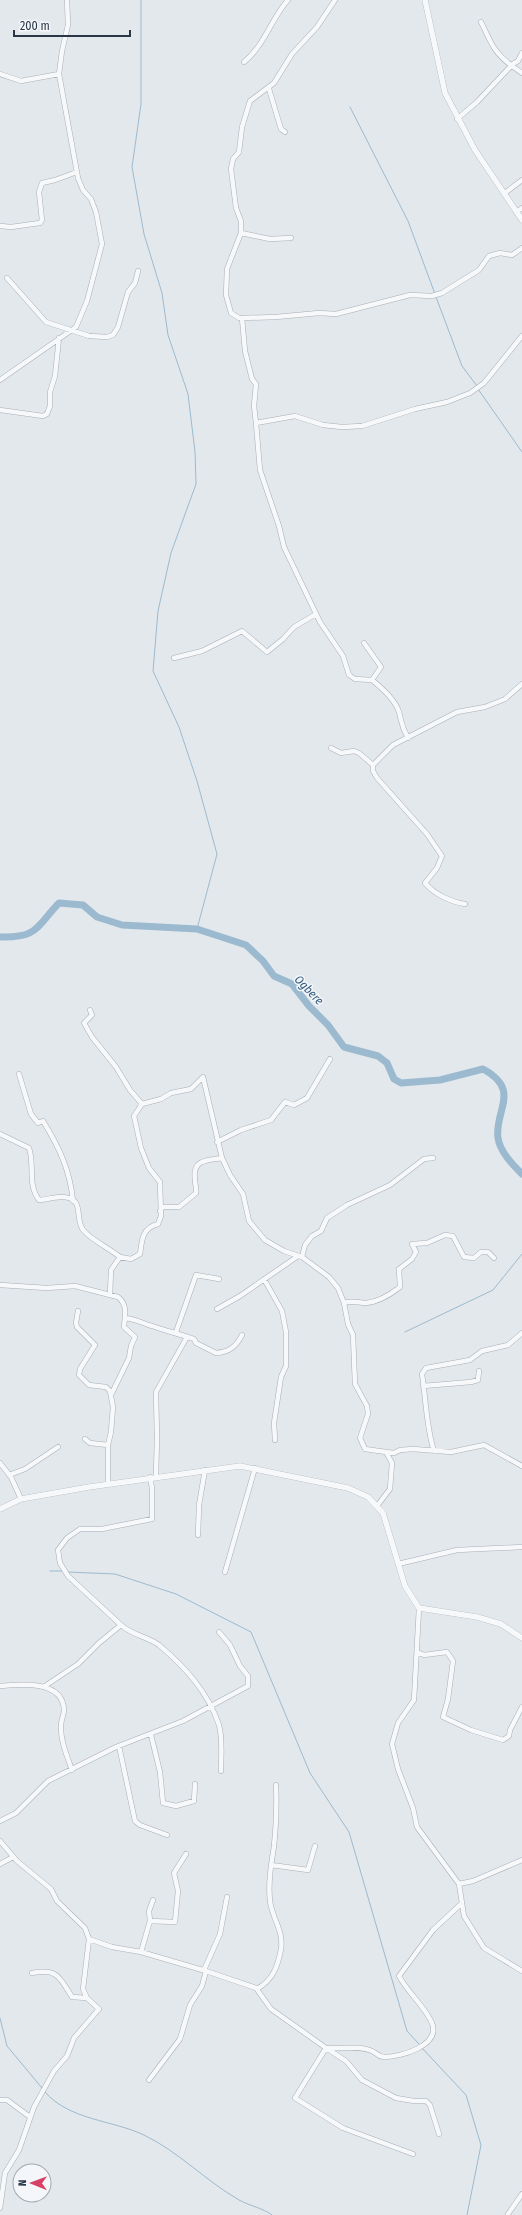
<svg xmlns="http://www.w3.org/2000/svg" width="522" height="2215" font-family="'Fira Sans Condensed',sans-serif">
<style>
.lines{fill:none;stroke-linecap:round;stroke-linejoin:round}
.stream{stroke:#9cbacf;stroke-width:1}
.river{stroke:#9cbacf;stroke-width:7}
.minor-casing{stroke:#a7afb7;stroke-width:5.5}
.tertiary-casing{stroke:#a7afb7;stroke-width:6}
.minor{stroke:#f7f8fa;stroke-width:4.5}
.tertiary{stroke:#f7f8fa;stroke-width:5.5}
.labels{text-anchor:middle;dominant-baseline:central;stroke-width:3;stroke-linejoin:round;paint-order:stroke}
.water-label{font-size:12px;font-style:italic;fill:#305a7e;stroke:#f4f6f9}
</style>
<rect width="100%" height="100%" fill="#e3e8ec"/>
<g class="lines">
<path class="stream" d="M141,0V104L132,167L144,234L162,293L168,335L188,394L195,452L196,484L171,553L158,611L153,671L179,727L197,781L217,854L197,929
M350,107L408,221L435,294
M436,297L462,366L477,386
M478,389L522,452
M405,1332L493,1290L522,1254
M50,1571H62
M67,1572L115,1574L176,1594L251,1632L310,1773L349,1832L407,2031L419,2044
M0,2018L7,2046L42,2088
M422,2048L466,2095L481,2145L467,2215
M45,2092C69,2120 112,2120 144,2135C179,2152 206,2181 239,2200C250,2206 263,2208 272,2215"/>
<path class="river" d="M0,937C38,938 35,928 59,903L83,905L97,917L122,925L197,929L246,945L263,961L274,976L292,984L309,1006L328,1025L344,1047L378,1056L387,1063L394,1079L401,1083L440,1080L483,1069C522,1090 494,1111 498,1138C500,1152 513,1165 522,1174"/>
<g class="minor-casing">
<path id="minor" d="M481,22C491,42 493,52 512,66
M244,62C265,45 271,19 288,0
M511,65L518,61L522,53
M0,74L21,81L59,74
M269,89L281,129L285,132
M457,119L477,102L509,68L512,66L522,73
M505,193L522,180
M516,212L522,208
M0,226L11,227L40,223L42,220L39,192L42,183L55,180L77,172
M241,233L270,239L291,238
M7,278L46,322L89,336L107,337L113,335L118,327L128,292L135,283L138,271
M242,318L276,317L319,313L336,314L410,295L432,296L442,293L479,270L489,256L500,253L512,255L522,248
M0,380L76,327L87,301L102,244L96,212L91,199L83,190L78,178L59,74L62,51L68,25L67,0
M0,410L43,416L47,414L50,406V392L55,376L59,338
M256,423L254,406L256,384L252,379L245,351L242,318H239L231,313L226,295L227,269L241,233V221L236,208L231,169L233,159L239,152L242,127L250,101L274,83L292,54L317,27L335,0
M364,643L381,667L372,680
M174,658L202,651L242,631L267,652L283,639L294,627L316,614
M408,738C401,726 402,723 399,712C395,699 382,688 372,680L355,679L349,675L343,656L320,622L284,547L279,526L260,470L256,423L295,416L323,425L342,427L362,426L415,409L447,402L470,393L484,383L522,336
M331,748L341,753L354,751L359,753L373,765
M465,904C451,902 434,894 425,883L437,868L442,856L427,834L377,778L373,771V765L393,745L457,712L485,707L505,699L522,684
M90,1010L92,1015L84,1023L92,1037L116,1067L130,1090L142,1104
M19,1074L31,1114L38,1123L43,1121C59,1147 70,1170 73,1201
M0,1134L29,1148C35,1165 27,1184 39,1200C46,1200 53,1197 61,1197C87,1197 73,1219 84,1231C93,1241 109,1248 120,1257
M217,1142L241,1130L271,1120L285,1102L294,1105L307,1098L330,1059
M160,1211L163,1207H179L196,1193C197,1189 195,1185 195,1180C192,1160 206,1160 222,1158
M302,1257L305,1245L312,1236L321,1231L327,1218L347,1205L390,1185L424,1159L433,1158
M264,1279L282,1311L286,1332V1366L281,1377L274,1423L275,1440
M0,1285L47,1288L75,1286L118,1297C128,1305 125,1315 124,1327L135,1337L131,1346L129,1358L111,1395
M110,1295L111,1270L120,1257L131,1259L140,1254C142,1240 142,1228 158,1224L161,1216L160,1182L149,1168L141,1148L134,1116L142,1104L161,1099L171,1093L191,1089L203,1077L222,1158L230,1175L243,1194L249,1221L265,1240L284,1251L302,1257L329,1277L338,1288L344,1303L348,1324L353,1335L355,1384L367,1406L368,1414L360,1438L365,1449L386,1452L392,1463L390,1489L377,1506
M344,1303C352,1300 358,1303 366,1303C378,1302 391,1294 400,1287L399,1269L412,1259L416,1252L412,1244L427,1243L445,1235L453,1236L464,1257L474,1258L481,1252H488L494,1258
M217,1309L240,1296L298,1256
M78,1311L76,1323L77,1327L95,1345L80,1369L79,1375L89,1385L106,1387L110,1391L113,1407L111,1432L108,1445V1484
M125,1318C135,1319 142,1323 152,1326C166,1331 180,1334 194,1339L196,1343L216,1353C229,1352 236,1347 242,1335
M176,1332L196,1275L219,1279
M423,1386L471,1382L478,1380L479,1371
M85,1439L90,1443L108,1445
M434,1451C426,1426 426,1399 422,1374L426,1368L470,1360L482,1351L508,1345L522,1333
M386,1452L394,1453L400,1450L413,1449L451,1452L484,1445L522,1466
M0,1463L11,1477L21,1499
M9,1475L25,1469L58,1447
M156,1476L157,1438L156,1392L187,1337
M198,1535L199,1505L205,1470
M398,1564L457,1550L522,1547
M225,1572L255,1468
M419,1608L414,1700L398,1723L392,1744L398,1769L413,1808L417,1827L459,1884L464,1916L484,1948L522,1971
M121,1625L68,1576L60,1563L58,1550L67,1538L80,1529H102L152,1519V1488L150,1477
M417,1652L424,1655L447,1652L453,1661L448,1699L443,1717L471,1730L503,1740L509,1736L510,1730L522,1707
M0,1686C21,1684 63,1680 64,1710C64,1715 61,1720 61,1725C60,1740 67,1756 72,1770
M45,1686L78,1664L99,1643L121,1625C132,1635 148,1637 159,1645C185,1667 208,1692 219,1725C223,1739 221,1757 221,1771
M151,1735L160,1772L163,1803L176,1806L194,1801L195,1784
M119,1746L135,1821L140,1825L167,1835
M0,1821L16,1813L48,1781L116,1747L183,1721L248,1686V1676L240,1666L230,1645L219,1632
M0,1841L17,1861L51,1889L57,1901L85,1928L89,1939L83,1989L87,1998L99,2009L74,2038L67,2056L54,2071L34,2107L19,2150L5,2173L0,2208
M0,1864L13,1857
M271,1865L308,1870L315,1846
M459,1884L473,1881L522,1860
M150,1921L175,1922L178,1891L174,1873L186,1854
M89,1939L112,1947L141,1952L150,1921L149,1911L153,1900
M141,1952L206,1971L256,1988L271,2009L326,2048L295,2098L343,2128L413,2154
M204,1970L220,1934L227,1897
M32,1973C58,1968 60,1978 72,1997L87,1998
M257,1989C273,1980 278,1966 281,1949C284,1931 272,1918 270,1901C268,1883 271,1865 274,1846C276,1826 277,1805 276,1785
M149,2080L180,2039L190,2005L202,1986L206,1971
M0,2100H7L30,2117
M439,2134L430,2105L426,2101H414L396,2098L362,2080L346,2061L326,2048C340,2049 359,2045 372,2051C377,2053 378,2057 385,2057C400,2057 441,2046 432,2023C424,2005 408,1993 399,1976L433,1930L461,1904
M508,2214L522,2194"/>
</g>
<g class="tertiary-casing">
<path id="tertiary" d="M425,0L445,93L475,150L522,220
M0,1509L21,1499L89,1487L240,1466L348,1488L368,1497L383,1513L405,1586L419,1608L477,1617L501,1624L522,1638"/>
</g>
<use href="#minor" class="minor"/>
<use href="#tertiary" class="tertiary"/>
</g>
<g class="labels">
<g class="water-label">
<text transform="translate(309 990) rotate(46)">Ogbere</text>
</g>
</g>
<g transform="translate(32 2183) rotate(271)"><circle r="19" fill="#f4f6f9" stroke="#a3aab1"/>
<path d="M0-3L7 15L0 10L-7 15Z" fill="#d94066"/>
<text y="-6" font-size="11" font-weight="bold" text-anchor="middle" fill="#293746">N</text>
</g>
<path d="M14 30v6h116v-6" fill="none" stroke="#293746" stroke-width="2"/>
<text x="20" y="30" font-size="12" fill="#293746" stroke="#f4f6f9" stroke-width="3" paint-order="stroke">200 m</text>
</svg>
